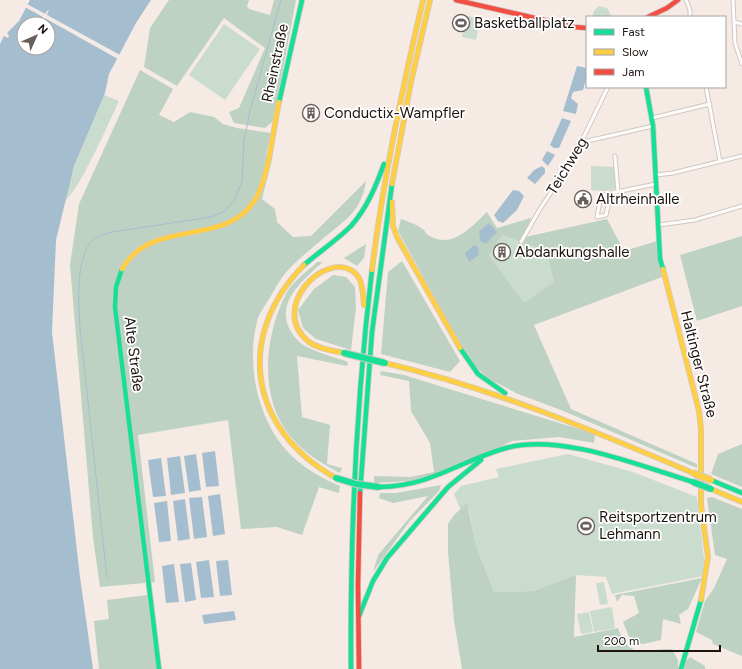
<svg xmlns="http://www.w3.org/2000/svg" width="742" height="669" font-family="Figtree,sans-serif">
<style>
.green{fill:#cadcce}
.forest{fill:#bed2c4;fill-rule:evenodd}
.water{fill:#a5becf;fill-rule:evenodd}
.pier{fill:#f6eae5}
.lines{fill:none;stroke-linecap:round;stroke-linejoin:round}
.stream{stroke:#a5becf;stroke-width:1}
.street-casing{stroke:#d1c7c3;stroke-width:5}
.fast-casing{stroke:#d1c7c3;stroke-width:6}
.slow-casing{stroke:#d1c7c3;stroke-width:6}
.jam-casing{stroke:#d1c7c3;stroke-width:6}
.street{stroke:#fefcfb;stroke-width:3}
.fast{stroke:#16e098;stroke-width:4.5}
.slow{stroke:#ffcf43;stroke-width:4.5}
.jam{stroke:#f24e42;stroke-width:4.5}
.fast-bridge-casing{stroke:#cfc9c5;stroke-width:8;stroke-linecap:butt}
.slow-bridge-casing{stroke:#cfc9c5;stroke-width:8;stroke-linecap:butt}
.fast-bridge{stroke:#16e098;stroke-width:6}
.slow-bridge{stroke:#ffcf43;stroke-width:6}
.labels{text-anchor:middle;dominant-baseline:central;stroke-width:3.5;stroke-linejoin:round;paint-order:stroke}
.poi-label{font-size:15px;fill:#1d130f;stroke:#fff;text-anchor:start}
.street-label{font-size:15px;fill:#1d130f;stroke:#fff}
</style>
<rect width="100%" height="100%" fill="#f6eae5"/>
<path class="green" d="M599,6L607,8L612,17H592L594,11Z
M466,16L480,18L476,40L462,37L465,25L464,27L457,25L458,19L465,20Z
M224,24L260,49L225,100L189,75Z
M104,95L119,101C111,118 77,196 64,201L74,166Z
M591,166L614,167L616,189L604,191L591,190Z
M502,235L546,251L554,282L524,304L489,255Z
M568,454L633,472L697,497L704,559L703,576L612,594L606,577L576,575L533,591L494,592L476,546L469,510L461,511L454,494L461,486L499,477L496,469Z
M604,582L608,604L600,605L596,583Z
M612,607L615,628L594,632L590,611Z
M589,612L593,632L581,634L577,614Z"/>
<path class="forest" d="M169,0H249L247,6L249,9L270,15L274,0H296L274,117L272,122L265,128L234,123L229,112L239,108L265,48L224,18L177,86L144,67L150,28Z
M140,70L173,89L159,115L174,122L190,112L214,117L223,124L237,128L271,133L266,154L273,155L262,199L275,209L277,222L293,237L311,236L366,181C361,215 341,222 318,243C306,253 290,266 281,279C276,286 272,295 267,302C264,307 260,313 258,318C250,344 252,380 261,405C275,447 300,469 340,486L339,493L319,487L302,535L277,527L241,529L228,420L138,435L155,582L100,587L93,538L70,265L79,204Z
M487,212L497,228L531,218L525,237L607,219L624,251L657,241L662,277L534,325L571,409L697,464V468L561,410L518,394L488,378L474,365L467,356L398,231L401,219C409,222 418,225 424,230C426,233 425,233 428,235C452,250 470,228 487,212ZM502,235L546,251L554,282L524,303L489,255Z
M742,236V306L697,321L680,255Z
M366,244L364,258L357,266L344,258Z
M402,261L460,361L450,372L381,354L388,272Z
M317,262H323C304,279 275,302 290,330C294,337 300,344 307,347C320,354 335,357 348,362L347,366L297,356L302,417L330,425L327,464L342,468L340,473C322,464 304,453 291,437C258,398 264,335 287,292C293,281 308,271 317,262Z
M333,275L346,277L355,287L356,308L351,350L316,339L303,328L298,310L314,289Z
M381,371L404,375L595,434L594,443L559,437L512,441L454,470L410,481L374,483V476L410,477L434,472L430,443L411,411L409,381L380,375Z
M742,444V487L711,474L718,454Z
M441,485L439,491L409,522L373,572L378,555L428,496L393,503L379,498L380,493H396Z
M712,497L742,509V656L713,644L712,640L696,632L705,601L714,588L727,559L715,555L707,498Z
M467,503L476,546L494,592L533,591L576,575L574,637L618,628C630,662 645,648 672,649L678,660V669H462L454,621L448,552V524L454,515Z
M702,578L688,609L679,615L681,624L663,619L661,640L643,644L631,642L623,622L639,613L634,596L622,595L617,602L615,595Z
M147,595L157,669H99L94,621L109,619L107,600Z
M690,657L705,666V669H684L686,661Z"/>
<path class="water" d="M30,0H151L136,23L109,74L105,93L74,166L56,240L52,332L80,577L93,669H0V44L4,36L8,38L9,36L7,33L19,21ZM49,10L42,24H48V48H24V24H39L47,11Z
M577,66L587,68V76L583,90L573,92L571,98L578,104L576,114L563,111Z
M562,118L571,121L559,148H554L550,145Z
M547,151L555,155L548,166L542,160Z
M542,166L545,169V173L535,184L527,178L534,170Z
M513,190L519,191L524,196L517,210L503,223L498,221L494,215Z
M489,223L497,232L486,244L480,241L479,231Z
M474,245L478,247L479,255L469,262L465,253Z
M215,451L219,486L206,487L202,453Z
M196,454L201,490L189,492L184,456Z
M180,456L185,493L171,495L167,458Z
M161,458L166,496L153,497L148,460Z
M220,494L225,534L213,536L208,496Z
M202,497L207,537L194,539L189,498Z
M185,499L190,539L178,541L173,501Z
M167,501L171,541L159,542L154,503Z
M209,560L214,597L201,598L196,562Z
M228,560L232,595L220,596L216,561Z
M191,563L196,600L185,602L180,564Z
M174,564L179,602L166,603L162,566Z
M234,611L236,620L204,624L202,615Z"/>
<path class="pier" d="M27,4L120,55L118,59L25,7Z"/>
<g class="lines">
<path class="stream" d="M107,578L80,328C79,305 74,250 97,237C101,234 108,234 112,232L211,217L225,211L235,199L242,181L244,141L250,111L281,0"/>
<g class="street-casing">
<path id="street" d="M686,0L690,10V17
M733,0L735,43L742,64
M734,22L742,24
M706,87L720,161
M652,118L710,104
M583,142L653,126
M615,156L618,192
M656,175L673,173L742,156
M611,193L601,196L597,217L606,215L611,193L656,184
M659,225L695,220L742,206
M521,242L540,209L573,159L608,87"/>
</g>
<g class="fast-casing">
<path id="fast" d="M646,87L653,126L660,259L663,269
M279,102L302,0
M304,265C319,252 337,240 351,226C367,208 376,186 384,164
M122,269L116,287L115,307L159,669
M460,348L478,374L505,393
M711,480L742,493
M379,487C432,486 459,461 506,448C561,433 640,466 693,482
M360,493L372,332L392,184
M359,616L373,581L387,558L448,487L481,460
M351,669C350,535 356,403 372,270
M681,669L701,600"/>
</g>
<g class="slow-casing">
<path id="slow" d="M392,184L411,82L430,0
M392,202L393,226L397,237L460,348
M304,265C234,336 249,430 336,478
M122,269C153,216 224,249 255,200C269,177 273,130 279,102
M663,269L699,411L701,429V505L708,557L701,600
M372,270C383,179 402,89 423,0
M344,353C333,351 319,349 309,342C267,309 326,248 355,273C363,280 363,295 364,305
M385,363C492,388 592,430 693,473
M711,489L742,502"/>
</g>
<g class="jam-casing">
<path id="jam" d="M456,0L574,27L587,28
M648,17L667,8L678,0
M359,669L358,585L360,493"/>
</g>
<use href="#street" class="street"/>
<use href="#fast" class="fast"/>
<use href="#slow" class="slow"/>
<use href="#jam" class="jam"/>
<g class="fast-bridge-casing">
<path id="fast-bridge" d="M344,353L385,363
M336,478L356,484L379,487
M693,482L711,489"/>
</g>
<g class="slow-bridge-casing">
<path id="slow-bridge" d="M693,473L711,480"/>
</g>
<use href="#fast-bridge" class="fast-bridge"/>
<use href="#slow-bridge" class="slow-bridge"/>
</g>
<defs>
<g id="stadium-ring" transform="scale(0.9)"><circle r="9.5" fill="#fff" stroke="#695e5a" stroke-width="1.5"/><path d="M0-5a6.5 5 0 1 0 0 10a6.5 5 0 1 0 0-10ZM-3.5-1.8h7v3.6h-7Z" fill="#695e5a"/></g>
<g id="building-ring" transform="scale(0.9)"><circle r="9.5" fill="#fff" stroke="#695e5a" stroke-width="1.5"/><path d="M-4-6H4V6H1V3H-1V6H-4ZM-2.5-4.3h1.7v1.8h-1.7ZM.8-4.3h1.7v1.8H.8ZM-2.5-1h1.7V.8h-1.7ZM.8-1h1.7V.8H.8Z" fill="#695e5a"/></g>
<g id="civic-ring" transform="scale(0.9)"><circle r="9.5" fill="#fff" stroke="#695e5a" stroke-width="1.5"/><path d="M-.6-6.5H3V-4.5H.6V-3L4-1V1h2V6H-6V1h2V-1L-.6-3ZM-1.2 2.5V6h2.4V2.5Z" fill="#695e5a"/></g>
</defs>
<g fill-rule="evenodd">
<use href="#stadium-ring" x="461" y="23"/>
<use href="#building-ring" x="311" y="113"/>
<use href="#civic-ring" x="583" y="199"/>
<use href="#building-ring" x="502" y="252"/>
<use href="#stadium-ring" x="586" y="526"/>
</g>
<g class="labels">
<g class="poi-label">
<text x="474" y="23">Basketballplatz</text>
<text x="324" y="113">Conductix-Wampfler</text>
<text x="596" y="199">Altrheinhalle</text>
<text x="515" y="252">Abdankungshalle</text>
<text x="599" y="517">Reitsportzentrum<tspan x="599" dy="17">Lehmann</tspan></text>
</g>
<g class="street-label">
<text transform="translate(275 63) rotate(-78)">Rheinstraße</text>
<text transform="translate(567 166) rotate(-59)">Teichweg</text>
<text transform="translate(134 354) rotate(83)">Alte Straße</text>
<text transform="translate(699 364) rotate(76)">Haltinger Straße</text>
</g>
</g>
<rect x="586" y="16" width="140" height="72" fill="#ffffff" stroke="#a5a19f"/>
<rect x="594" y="29" width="20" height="6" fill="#16e098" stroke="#a5a19f"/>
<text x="622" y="36" font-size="12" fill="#1d130f">Fast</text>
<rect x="594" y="49" width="20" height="6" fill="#ffcf43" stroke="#a5a19f"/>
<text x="622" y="56" font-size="12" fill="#1d130f">Slow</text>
<rect x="594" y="69" width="20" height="6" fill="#f24e42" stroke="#a5a19f"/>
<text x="622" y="76" font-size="12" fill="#1d130f">Jam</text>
<g transform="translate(36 36) rotate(45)"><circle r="19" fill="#ffffff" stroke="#a5a19f"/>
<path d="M0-3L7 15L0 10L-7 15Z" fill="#695e5a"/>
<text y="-6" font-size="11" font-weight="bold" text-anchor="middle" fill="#1d130f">N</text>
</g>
<path d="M598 645v6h122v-6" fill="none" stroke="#1d130f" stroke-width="2"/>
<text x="604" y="645" font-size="12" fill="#1d130f" stroke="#ffffff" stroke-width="3" paint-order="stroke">200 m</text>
</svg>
